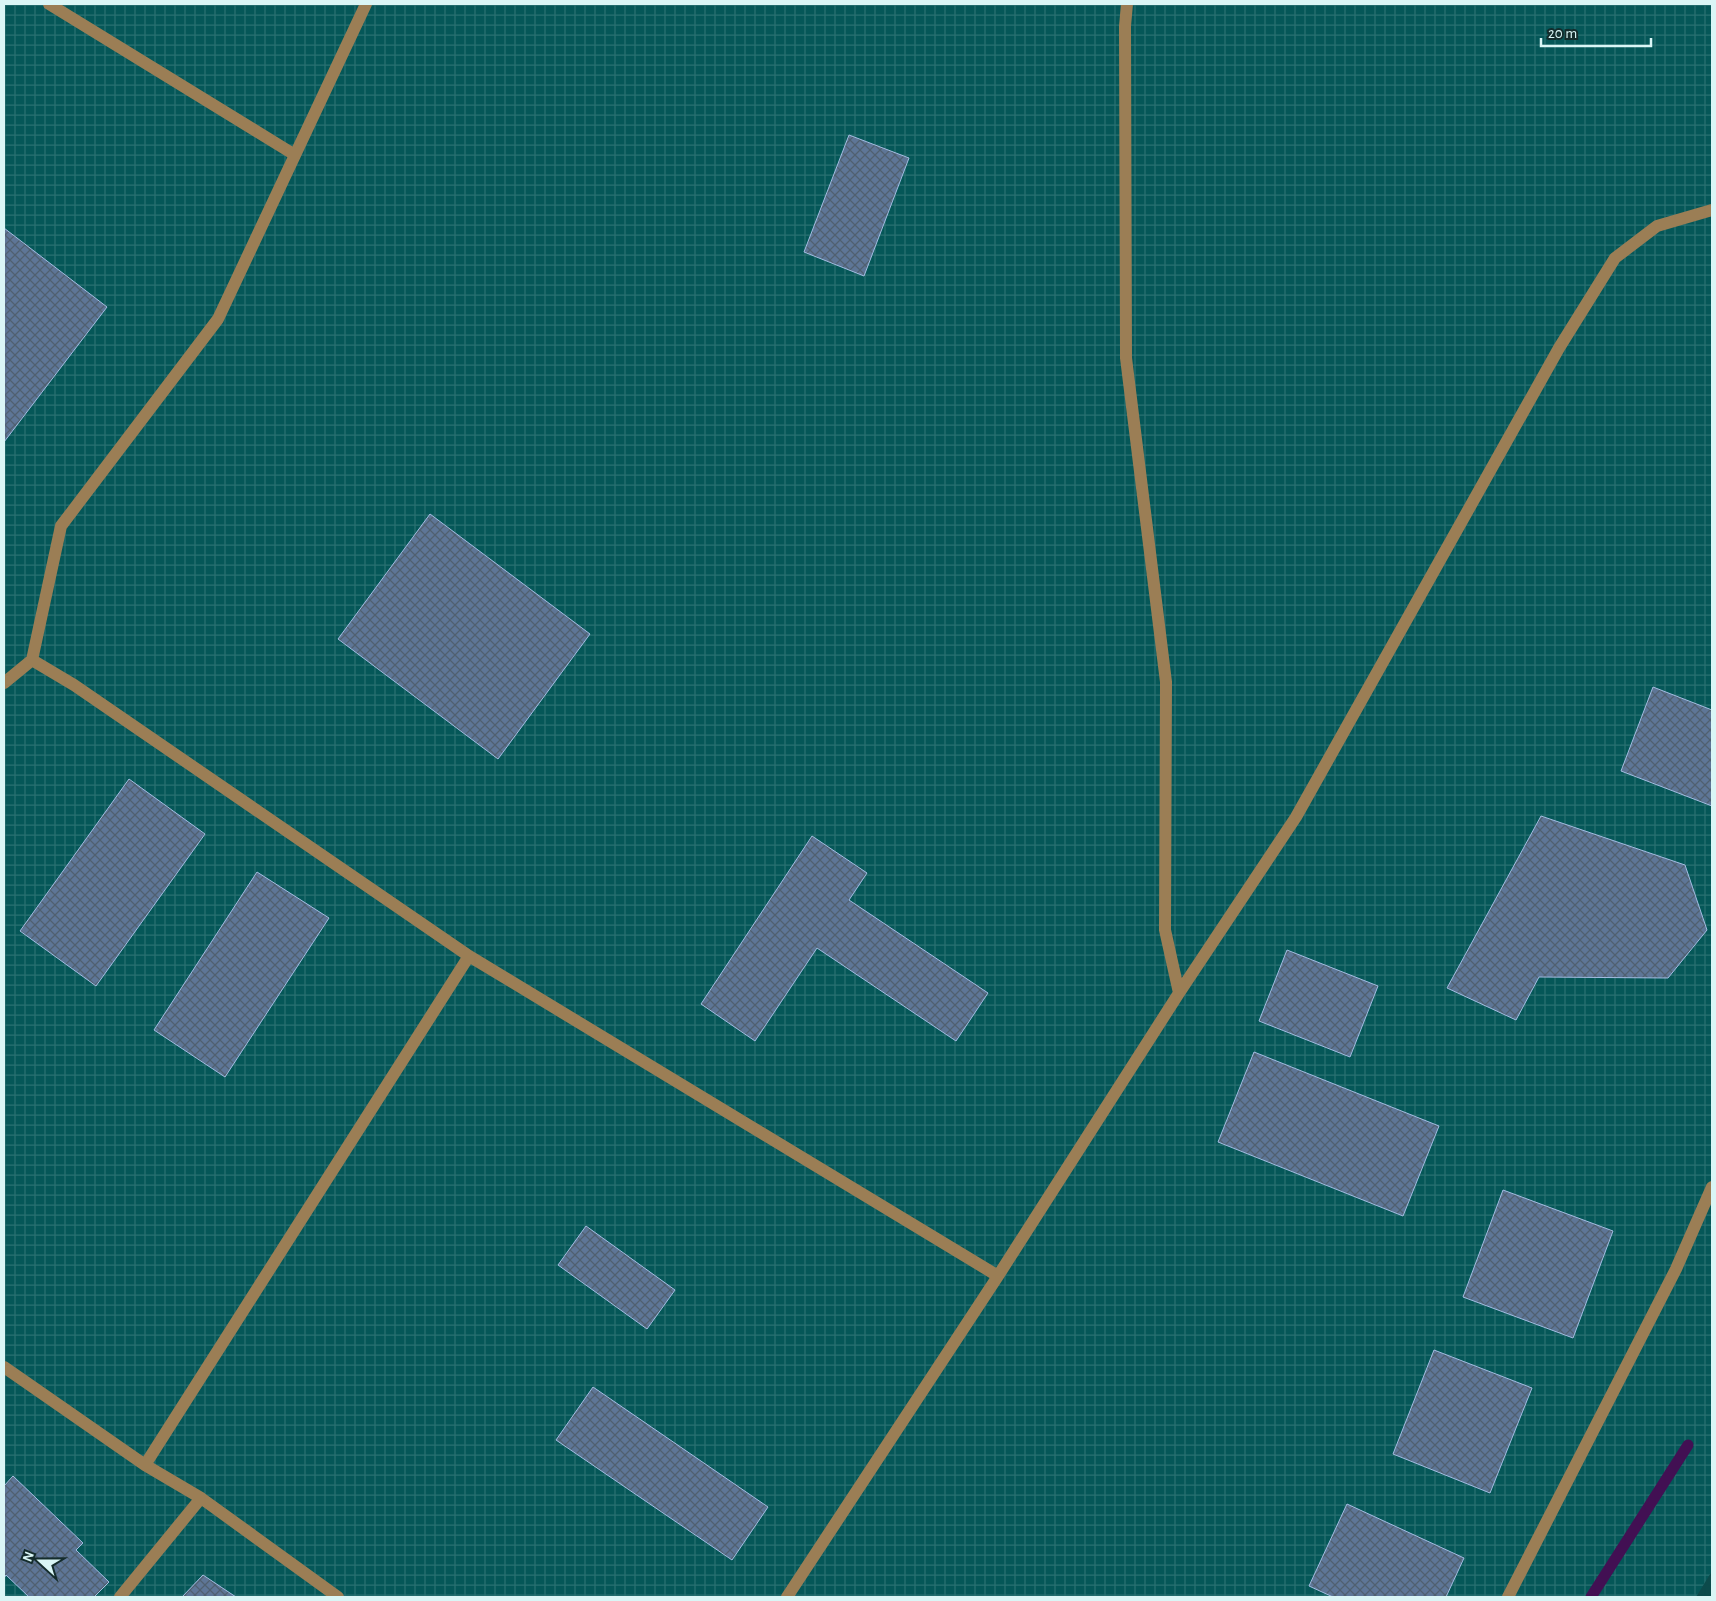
<svg xmlns="http://www.w3.org/2000/svg" width="1716" height="1601" font-family="'Alegreya Sans',sans-serif">
<style>
.industrial{fill:url(#industrial-grid)}
.lines{fill:none;stroke-linecap:round;stroke-linejoin:round}
.stream{stroke:#421053;stroke-width:11}
.building{fill:url(#building-cross-hatch);stroke:#a3bde1}
.minor{stroke:#9b7e55;stroke-width:12}
</style>
<defs>
<pattern id="industrial-grid" width="8" height="8" patternUnits="userSpaceOnUse" patternTransform="scale(1.25)"><rect width="8" height="8" fill="#055758"/><path d="M0 4h8M4 0v8" fill="none" stroke="#297071"/></pattern>
<pattern id="building-cross-hatch" width="8" height="8" patternUnits="userSpaceOnUse" patternTransform="scale(1.25)"><rect width="8" height="8" fill="#5e7697"/><path d="M0 0l8 8M0 8l8-8" fill="none" stroke="#506070"/></pattern>
</defs>
<rect width="100%" height="100%" fill="#0c4a4b"/>
<path class="industrial" d="M4,4H1712V1571L1696,1597H4Z"/>
<g class="lines">
<path class="stream" d="M1591,1597L1688,1445"/>
</g>
<path class="building" d="M849,135L909,158L864,276L804,252Z
M4,228L107,307L4,442Z
M430,514L590,634L498,759L338,639Z
M1653,687L1712,710V806L1621,771Z
M129,779L205,834L96,986L20,931Z
M1541,816L1685,865L1707,930L1668,978L1539,977L1516,1020L1447,988Z
M812,836L867,873L849,900L988,993L956,1041L817,948L755,1041L701,1004Z
M257,872L329,918L225,1077L154,1030Z
M1287,950L1378,986L1350,1057L1259,1021Z
M1254,1052L1439,1126L1403,1216L1218,1142Z
M1503,1190L1613,1231L1573,1338L1463,1297Z
M586,1226L675,1290L647,1329L558,1265Z
M1434,1350L1532,1388L1490,1493L1393,1454Z
M593,1387L768,1507L732,1560L556,1440Z
M13,1476L83,1543L76,1550L109,1582L94,1597H29L6,1575L4,1578V1486Z
M1347,1504L1464,1558L1446,1597H1333L1309,1586Z
M203,1575L236,1597H182Z"/>
<g class="lines">
<path class="minor" d="M49,4L295,155
M1127,4L1125,26L1126,358L1166,682L1165,930L1179,993
M32,660L61,526L218,319L366,4
M4,683L32,660L74,685L469,956L998,1276
M4,1367L145,1465L201,1498L338,1597
M145,1465L469,956
M120,1597L201,1498
M787,1597L998,1276L1179,993L1296,817L1559,348L1615,258L1657,226L1712,210
M1508,1597L1676,1269L1712,1187"/>
</g>
<rect width="1716" height="1601" fill="none" stroke="#daf6f6" stroke-width="10"/>
<g transform="translate(40 1561) rotate(291)" stroke="#142c2c" stroke-width="4" paint-order="stroke">
<path d="M0-4L9 19L0 12L-9 19Z" fill="#daf6f6"/>
<text y="-8" font-size="14" font-weight="bold" text-anchor="middle" fill="#daf6f6">N</text>
</g>
<path d="M1541 38v8h110v-8" fill="none" stroke="#daf6f6" stroke-width="2.5"/>
<text x="1548" y="38" font-size="15" fill="#daf6f6" stroke="#142c2c" stroke-width="4" paint-order="stroke">20 m</text>
</svg>
